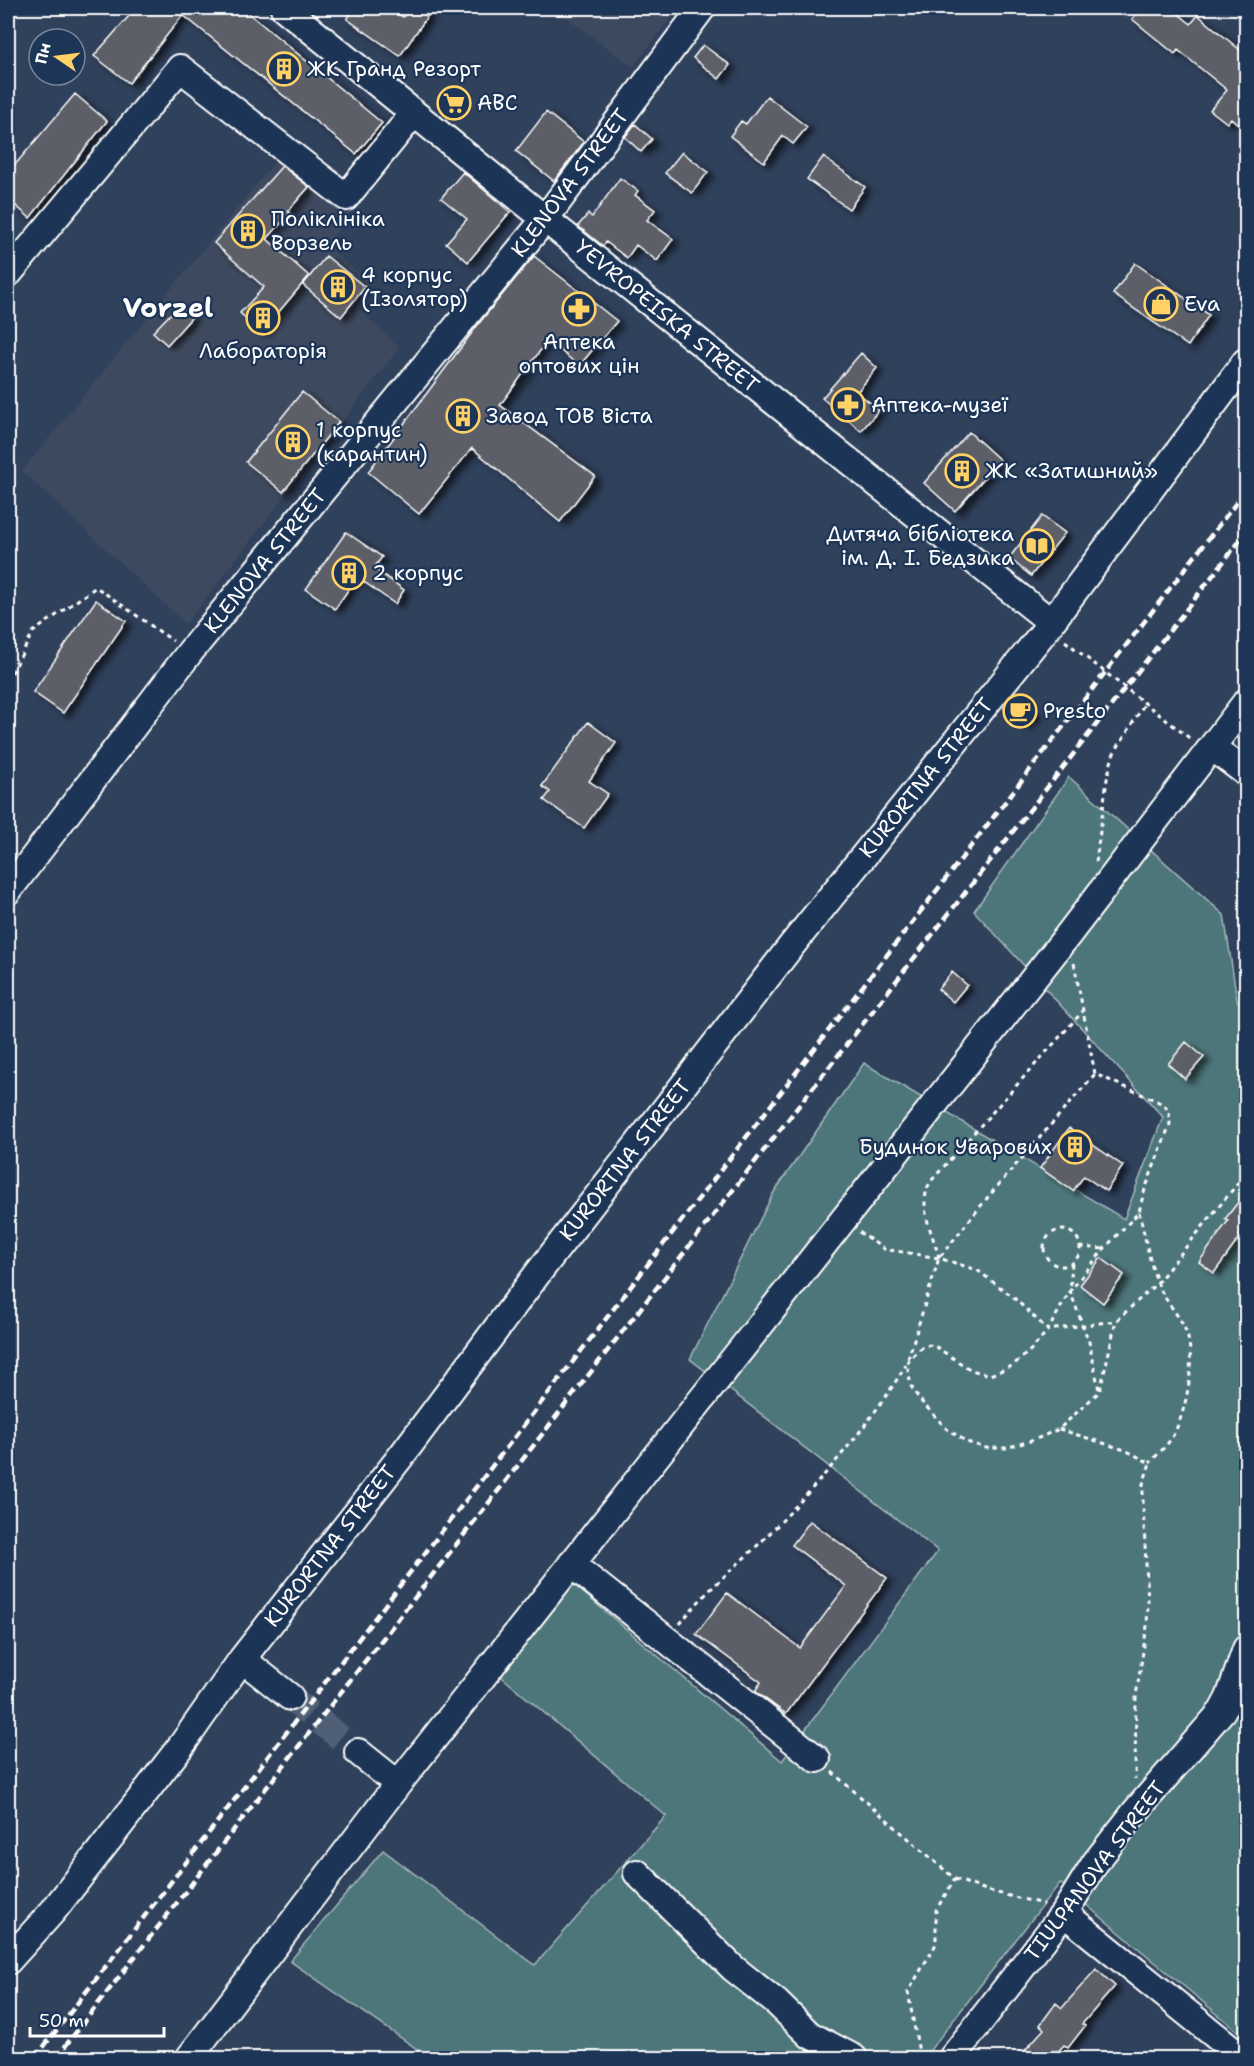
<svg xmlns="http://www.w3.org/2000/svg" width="1254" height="2066" font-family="'Shantell Sans',sans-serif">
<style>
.built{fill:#3e4a5f}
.green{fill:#4d767a;stroke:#a6babc;stroke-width:1.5}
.building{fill:#5d5e67;stroke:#fff;stroke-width:1.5;filter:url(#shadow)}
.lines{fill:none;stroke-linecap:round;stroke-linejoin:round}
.minor-tunnel{stroke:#4f5e74;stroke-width:26;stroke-dasharray:26 13;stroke-linecap:butt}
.minor-casing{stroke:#fff;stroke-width:30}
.path{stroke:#fff;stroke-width:3;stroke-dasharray:4.5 4.5;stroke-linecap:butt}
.minor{stroke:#1d3557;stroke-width:26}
.rail{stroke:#fff;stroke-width:4.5;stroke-dasharray:9 4.5;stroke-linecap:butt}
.labels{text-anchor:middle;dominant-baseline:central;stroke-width:4.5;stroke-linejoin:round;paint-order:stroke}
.poi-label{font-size:21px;fill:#fff;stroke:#1d3557;text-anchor:start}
.street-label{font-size:21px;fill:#fff;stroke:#1d3557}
.district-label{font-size:27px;font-weight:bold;fill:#fff;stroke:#1d3557}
</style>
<defs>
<filter id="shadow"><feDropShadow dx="6" dy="4" stdDeviation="3" flood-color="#0009"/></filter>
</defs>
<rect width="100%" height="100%" fill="#30415c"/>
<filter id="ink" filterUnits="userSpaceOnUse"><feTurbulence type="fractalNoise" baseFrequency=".0167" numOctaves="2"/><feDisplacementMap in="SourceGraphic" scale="12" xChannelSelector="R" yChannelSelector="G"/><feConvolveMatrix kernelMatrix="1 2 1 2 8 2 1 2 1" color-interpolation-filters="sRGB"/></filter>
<g filter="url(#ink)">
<path class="built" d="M554,8H678L633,67Z
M283,152L351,211L327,246L373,286L359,309L399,348L186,624L22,471Z"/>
<path class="green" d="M1069,777L1224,915L1237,1000L1246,1011V2038L1060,1883L924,2058H430L290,1961L383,1850L535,1965L666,1816L490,1667L567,1579L782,1761L938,1551L690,1359L774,1192L864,1063L1124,1219L1163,1117L974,911Z"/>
<path class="building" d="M136,8H242L382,123L356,154L183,15L129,83L94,56Z
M355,8H389L403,17L410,8H420L429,14L400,56L347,19Z
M1142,8H1171L1191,24L1198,15L1246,55V131L1231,118L1227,123L1210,110L1227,90L1178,50L1175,54L1132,19Z
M703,45L730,65L719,79L693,58Z
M75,94L107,121L30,218L8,199V173Z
M767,96L807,127L793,144L783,136L764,162L730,136L741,121L746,124Z
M546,112L584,142L554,181L516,151Z
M635,124L652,139L641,152L625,137Z
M682,152L708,172L692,193L665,173Z
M823,157L865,187L849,209L807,179Z
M282,166L309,187L288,211L290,213L267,239L309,276L261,333L240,313L264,287L214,243Z
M463,172L510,212L468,262L446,243L467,219L441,198Z
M620,178L638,191L635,195L655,210L647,220L673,239L657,261L636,245L627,258L606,242L603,246L578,226L588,214L592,217Z
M326,256L365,287L341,317L303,285Z
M534,256L617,321L579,366L548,340L500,405L595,476L560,522L472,448L419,514L368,472L480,322Z
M1135,263L1209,315L1188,346L1113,294Z
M179,305L192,317L167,345L153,332Z
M861,353L877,368L857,392L879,410L861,431L822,398Z
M302,392L339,422L283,492L246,462Z
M969,432L1000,460L955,511L924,483Z
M1042,516L1065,533L1031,576L1009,558Z
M346,532L382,557L374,568L404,590L395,604L357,577L335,609L306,589Z
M96,600L126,621L63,713L33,692Z
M1016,695L1036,714L1024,726L1004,708Z
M588,722L616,743L589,781L608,794L584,828L544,800L550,792L542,786Z
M952,972L967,985L953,1002L938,989Z
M1186,1042L1204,1057L1185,1079L1168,1064Z
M1069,1128L1123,1166L1106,1191L1084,1176L1073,1191L1040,1168Z
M1246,1192V1229L1214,1273L1199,1262L1228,1221L1225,1219Z
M1101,1258L1124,1275L1103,1303L1080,1285Z
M810,1521L887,1578L786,1714L755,1691L761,1682L696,1634L727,1593L800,1648L846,1586L792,1545Z
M1096,1969L1115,1986L1082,2024L1085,2026L1068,2048L1064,2045L1052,2058H1018L1044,2029L1040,2025L1056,2003L1062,2008Z"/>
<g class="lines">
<path class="minor-tunnel" d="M290,1697L358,1752"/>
<g class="minor-casing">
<path id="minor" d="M284,8L545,219L1051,622
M8,270L10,272L180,68L346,197L414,113
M1212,747L1246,773
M8,891L190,652L545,219L702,8
M571,1564L817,1759
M242,1659L290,1697
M358,1752L398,1784
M637,1873L733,1968L777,2003L810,2035L854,2058
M1064,1913L1243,2058
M8,1961L53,1911L117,1829L181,1746L242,1659L402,1455L538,1273L792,945L1047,628L1246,361
M189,2058L398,1784L1068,935L1246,702
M952,2058L1064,1913L1095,1863L1135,1812L1222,1711L1229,1698L1246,1649"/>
</g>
<path class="path" d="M1065,641L1192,740
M8,681L33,632L96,587L173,641
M1096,862L1107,779L1113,755L1145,703
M1074,963L1095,1074L1157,1101L1165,1106L1169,1112L1170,1124L1144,1192L1139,1212L1104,1249L1070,1291L1048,1330L1033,1348L1012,1366L990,1375L971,1370L933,1345C920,1345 914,1354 907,1364L911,1386L919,1399L947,1429L967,1442L986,1448H1006L1034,1440L1059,1429L1100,1391L1116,1321L1157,1283L1238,1183L1246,1175
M1139,1212C1145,1235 1149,1262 1158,1284C1164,1300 1177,1312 1184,1327C1198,1355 1187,1413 1171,1439C1165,1448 1156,1455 1150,1463
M1044 1248a18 18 0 1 1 36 0a18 18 0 1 1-36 0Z
M859,1232L884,1249L939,1258L977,1270L1013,1297L1048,1330L1115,1321
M1080,1247L1104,1249
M939,1258C933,1233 916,1205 931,1181L1083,1011
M1072,1263L1070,1291L1089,1342L1099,1390
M908,1359L939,1258L988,1197L1095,1074
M1059,1429L1125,1450L1150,1463L1143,1484V1506L1148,1602L1147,1626L1136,1696L1135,1779
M680,1624C706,1589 740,1564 770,1533C820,1482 869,1426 906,1365
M832,1772L955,1879L936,1910V1944L908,1992L920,2058
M955,1879L989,1891L1043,1904"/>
<use href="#minor" class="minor"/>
<path class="rail" d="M35,2058L1246,490
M56,2058L302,1742L1246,533"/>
</g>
</g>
<defs>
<g id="building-ring" transform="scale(1.725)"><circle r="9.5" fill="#1d3557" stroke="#ffd166" stroke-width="1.5"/><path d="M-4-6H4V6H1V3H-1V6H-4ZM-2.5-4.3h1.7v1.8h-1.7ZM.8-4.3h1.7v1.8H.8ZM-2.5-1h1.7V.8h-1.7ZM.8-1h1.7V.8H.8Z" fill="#ffd166"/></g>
<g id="supermarket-ring" transform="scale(1.725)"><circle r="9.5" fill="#1d3557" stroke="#ffd166" stroke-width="1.5"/><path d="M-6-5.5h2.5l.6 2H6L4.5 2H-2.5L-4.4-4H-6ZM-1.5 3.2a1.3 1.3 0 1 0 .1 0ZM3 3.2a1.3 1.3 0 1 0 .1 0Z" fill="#ffd166"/></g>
<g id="shop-ring" transform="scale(1.725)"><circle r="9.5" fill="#1d3557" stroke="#ffd166" stroke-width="1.5"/><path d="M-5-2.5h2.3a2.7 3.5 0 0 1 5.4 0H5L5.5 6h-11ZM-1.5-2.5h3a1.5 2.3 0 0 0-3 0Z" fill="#ffd166"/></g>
<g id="pharmacy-ring" transform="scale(1.725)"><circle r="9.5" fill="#1d3557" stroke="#ffd166" stroke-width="1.5"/><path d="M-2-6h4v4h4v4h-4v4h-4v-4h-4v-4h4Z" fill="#ffd166"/></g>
<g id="library-ring" transform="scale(1.725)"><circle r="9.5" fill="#1d3557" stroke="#ffd166" stroke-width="1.5"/><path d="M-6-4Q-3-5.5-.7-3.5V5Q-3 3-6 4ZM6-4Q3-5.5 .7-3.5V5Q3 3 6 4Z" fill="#ffd166"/></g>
<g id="cafe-ring" transform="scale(1.725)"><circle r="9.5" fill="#1d3557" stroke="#ffd166" stroke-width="1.5"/><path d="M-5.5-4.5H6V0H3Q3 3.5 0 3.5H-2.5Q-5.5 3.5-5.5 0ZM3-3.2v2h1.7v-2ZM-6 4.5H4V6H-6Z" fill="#ffd166"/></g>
</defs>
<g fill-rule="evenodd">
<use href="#building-ring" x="284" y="69"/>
<use href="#supermarket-ring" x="454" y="103"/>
<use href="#building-ring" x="248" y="231"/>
<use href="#building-ring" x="338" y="287"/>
<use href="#shop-ring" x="1161" y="304"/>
<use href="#pharmacy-ring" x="579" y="309"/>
<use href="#building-ring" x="263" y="318"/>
<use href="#pharmacy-ring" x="848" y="405"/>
<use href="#building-ring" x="463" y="416"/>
<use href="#building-ring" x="293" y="442"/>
<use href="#building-ring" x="962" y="471"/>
<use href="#library-ring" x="1037" y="546"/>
<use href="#building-ring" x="349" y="573"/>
<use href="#cafe-ring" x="1020" y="711"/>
<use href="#building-ring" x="1075" y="1147"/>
</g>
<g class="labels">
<g class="poi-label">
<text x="307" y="69">ЖК Гранд Резорт</text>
<text x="477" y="103">ABC</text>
<text x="271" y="219">Поліклініка<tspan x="271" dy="24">Ворзель</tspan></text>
<text x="361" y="275">4 корпус<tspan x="361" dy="24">(Ізолятор)</tspan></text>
<text x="1184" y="304">Eva</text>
<text x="579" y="342" text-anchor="middle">Аптека<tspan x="579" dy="24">оптових цін</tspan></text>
<text x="263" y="351" text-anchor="middle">Лабораторія</text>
<text x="871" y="405">Аптека-музеї</text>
<text x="486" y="416">Завод ТОВ Віста</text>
<text x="316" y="430">1 корпус<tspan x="316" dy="24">(карантин)</tspan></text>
<text x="985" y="471">ЖК «Затишний»</text>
<text x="1014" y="534" text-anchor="end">Дитяча бібліотека<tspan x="1014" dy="24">ім. Д. І. Бедзика</tspan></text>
<text x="372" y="573">2 корпус</text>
<text x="1043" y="711">Presto</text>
<text x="1052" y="1147" text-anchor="end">Будинок Уварових</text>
</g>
<g class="street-label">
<text transform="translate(570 183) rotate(-53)">KLENOVA STREET</text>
<text transform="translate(667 316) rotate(39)">YEVROPEISKA STREET</text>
<text transform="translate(265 561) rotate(-51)">KLENOVA STREET</text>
<text transform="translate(926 778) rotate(-51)">KURORTNA STREET</text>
<text transform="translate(625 1160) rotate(-52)">KURORTNA STREET</text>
<text transform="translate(330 1546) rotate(-52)">KURORTNA STREET</text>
<text transform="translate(1095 1871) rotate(-53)">TIULPANOVA STREET</text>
</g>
<g class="district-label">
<text x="168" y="307">Vorzel</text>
</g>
</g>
<rect width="1254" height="2066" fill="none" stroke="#1d3557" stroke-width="30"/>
<rect x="15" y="15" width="1224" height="2036" fill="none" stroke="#fff" stroke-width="2" filter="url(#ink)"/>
<g transform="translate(57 57) rotate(284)"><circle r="28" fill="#1d3557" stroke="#77869a" stroke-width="1.5"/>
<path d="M0-4.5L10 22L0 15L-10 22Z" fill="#ffd166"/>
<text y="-9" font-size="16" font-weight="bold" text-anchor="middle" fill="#ffffff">Пн</text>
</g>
<path d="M30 2027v9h134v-9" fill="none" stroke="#ffffff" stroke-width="3"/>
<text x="39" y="2027" font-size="18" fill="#ffffff" stroke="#1d3557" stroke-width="4.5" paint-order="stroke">50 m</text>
</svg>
